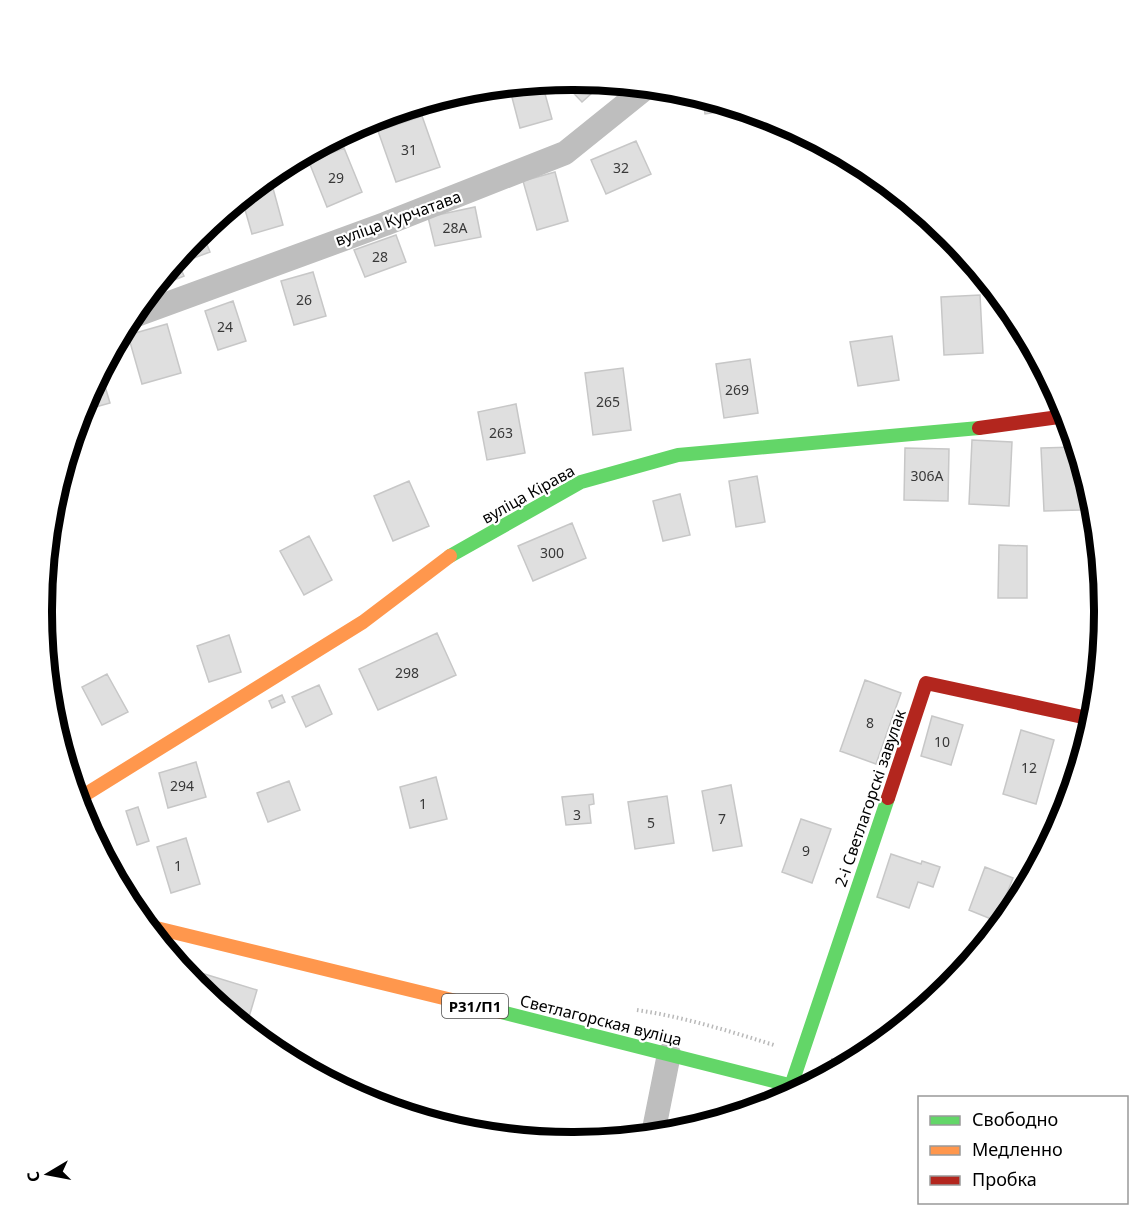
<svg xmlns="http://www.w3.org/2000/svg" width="1146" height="1222" font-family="'Noto Sans',sans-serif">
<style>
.building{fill:#dfdfdf;stroke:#c7c7c7;stroke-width:1.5}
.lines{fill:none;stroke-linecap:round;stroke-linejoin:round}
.path{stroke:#b9b9b9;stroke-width:4;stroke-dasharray:1.5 3;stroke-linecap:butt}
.street{stroke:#bebebe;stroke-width:24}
.fast{stroke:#63d668;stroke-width:14}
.slow{stroke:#ff974d;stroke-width:14}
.jam{stroke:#b3261e;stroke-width:14}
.labels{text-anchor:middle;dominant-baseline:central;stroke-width:4.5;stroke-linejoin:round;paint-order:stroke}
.number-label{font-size:14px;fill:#383838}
.shield{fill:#fff;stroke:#4c4c4c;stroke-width:1.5}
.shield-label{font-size:15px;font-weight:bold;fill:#000}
.street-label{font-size:16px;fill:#000;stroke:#fff}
.rim{fill:none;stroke:#000;stroke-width:8}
</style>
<rect width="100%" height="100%" fill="#fff"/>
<path class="building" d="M573,80L603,83L582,102L562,81Z
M542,83L552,119L520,128L509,86Z
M703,98L738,109L705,114Z
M422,116L440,167L396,182L378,131Z
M636,141L651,174L606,194L591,160Z
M344,148L362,192L327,207L309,162Z
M555,172L568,221L537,230L523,181Z
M271,181L283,225L252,234L242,199L260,184Z
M475,207L481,237L435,246L428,217Z
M202,232L210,252L183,262L181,256Z
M396,235L406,262L365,277L354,250Z
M177,260L184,276L164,284L162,279Z
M313,272L326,316L294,325L281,281Z
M980,295L983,353L944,355L941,297Z
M233,301L246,341L218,350L205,311Z
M167,324L181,373L142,384L128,335Z
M892,336L899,380L858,386L850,342Z
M750,359L758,413L724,418L716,364Z
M623,368L631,430L593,435L585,373Z
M101,373L110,403L81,411L83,407Z
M516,404L525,453L487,460L478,412Z
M972,440L1012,442L1009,506L969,504Z
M1076,447L1078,455L1080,510L1044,511L1041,448Z
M905,448L949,449L948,501L904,500Z
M757,476L765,522L736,527L729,481Z
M409,481L429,526L393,541L374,496Z
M680,494L690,535L663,541L653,501Z
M572,523L586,558L533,581L518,546Z
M309,536L332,580L304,595L280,551Z
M999,545L1027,546V598H998Z
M437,633L456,675L378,710L359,669Z
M229,635L241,672L209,682L197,646Z
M107,674L128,712L102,725L82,687Z
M865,680L901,693L876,764L840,751Z
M319,685L332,714L306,727L292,697Z
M282,695L285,702L272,708L269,701Z
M932,716L963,725L951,765L921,756Z
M1021,730L1054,740L1036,804L1003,794Z
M196,762L206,797L168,808L159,773Z
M436,777L447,819L410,828L400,787Z
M289,781L300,810L268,822L257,793Z
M731,785L742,846L713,851L702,791Z
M593,794L594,804L589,805L591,823L566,825L562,797Z
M667,796L674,843L635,849L628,802Z
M138,807L149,841L137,845L126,811Z
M801,819L831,829L812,883L782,872Z
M186,838L200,884L171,893L157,847Z
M891,854L921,864L922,861L940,867L933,887L918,882L909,908L877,897Z
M985,867L1013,878L996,921L969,910Z
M198,972L257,990L246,1027L197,986L194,983Z
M278,1053L321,1068L319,1074Z"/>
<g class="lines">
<path class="path" d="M637,1010C684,1017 729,1031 774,1045
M831,1060L848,1063"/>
<path class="street" d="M131,317L385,224L565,153L647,87
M653,1134L669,1054"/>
<path class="fast" d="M450,556L581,482L678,455L979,428
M501,1012L801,1088
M791,1086L888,798"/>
<path class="slow" d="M78,799L363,622L450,556
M148,926L501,1012"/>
<path class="jam" d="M979,428L1066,416
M888,798L926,683L1092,719"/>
</g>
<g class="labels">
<g class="number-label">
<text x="409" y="149">31</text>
<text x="621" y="167">32</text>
<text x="336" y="177">29</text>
<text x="455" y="227">28А</text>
<text x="380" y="256">28</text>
<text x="304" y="299">26</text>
<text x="225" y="326">24</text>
<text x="737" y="389">269</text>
<text x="608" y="401">265</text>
<text x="501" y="432">263</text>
<text x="927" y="475">306А</text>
<text x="552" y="552">300</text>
<text x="407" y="672">298</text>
<text x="870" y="722">8</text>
<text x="942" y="741">10</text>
<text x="1029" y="767">12</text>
<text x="182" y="785">294</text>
<text x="423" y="803">1</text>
<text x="577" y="814">3</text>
<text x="722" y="818">7</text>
<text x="651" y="822">5</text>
<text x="806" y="850">9</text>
<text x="178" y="865">1</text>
</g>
<rect class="shield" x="442" y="994" width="66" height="24" rx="4.5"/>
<g class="shield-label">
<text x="475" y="1006">Р31/П1</text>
</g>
<g class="street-label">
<text transform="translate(398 218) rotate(-20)">вуліца Курчатава</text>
<text transform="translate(528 494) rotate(-29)">вуліца Кірава</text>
<text transform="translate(870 798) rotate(-71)">2-і Светлагорскі завулак</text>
<text transform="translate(601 1020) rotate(14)">Светлагорская вуліца</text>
</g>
</g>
<path d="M0 0H1146V1222H0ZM572 90H574A520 520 0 0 1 1094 610V612A520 520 0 0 1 574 1132H572A520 520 0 0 1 52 612V610A520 520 0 0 1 572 90Z" fill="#fff" fill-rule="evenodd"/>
<path class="rim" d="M572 90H574A520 520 0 0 1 1094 610V612A520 520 0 0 1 574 1132H572A520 520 0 0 1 52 612V610A520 520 0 0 1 572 90Z"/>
<rect x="918" y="1096" width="210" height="108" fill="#ffffff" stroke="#999999" stroke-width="1.5"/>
<rect x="930" y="1116" width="30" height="9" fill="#63d668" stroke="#999999" stroke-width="1.5"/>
<text x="972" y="1126" font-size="18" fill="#000000">Свободно</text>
<rect x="930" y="1146" width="30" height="9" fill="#ff974d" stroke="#999999" stroke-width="1.5"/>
<text x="972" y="1156" font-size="18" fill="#000000">Медленно</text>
<rect x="930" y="1176" width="30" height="9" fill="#b3261e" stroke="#999999" stroke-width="1.5"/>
<text x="972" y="1186" font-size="18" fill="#000000">Пробка</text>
<g transform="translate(48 1174) rotate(260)" stroke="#ffffff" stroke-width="4.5" paint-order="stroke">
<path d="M0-4.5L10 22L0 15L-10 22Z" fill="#000000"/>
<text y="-9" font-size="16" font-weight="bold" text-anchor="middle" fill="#000000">С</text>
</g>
</svg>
